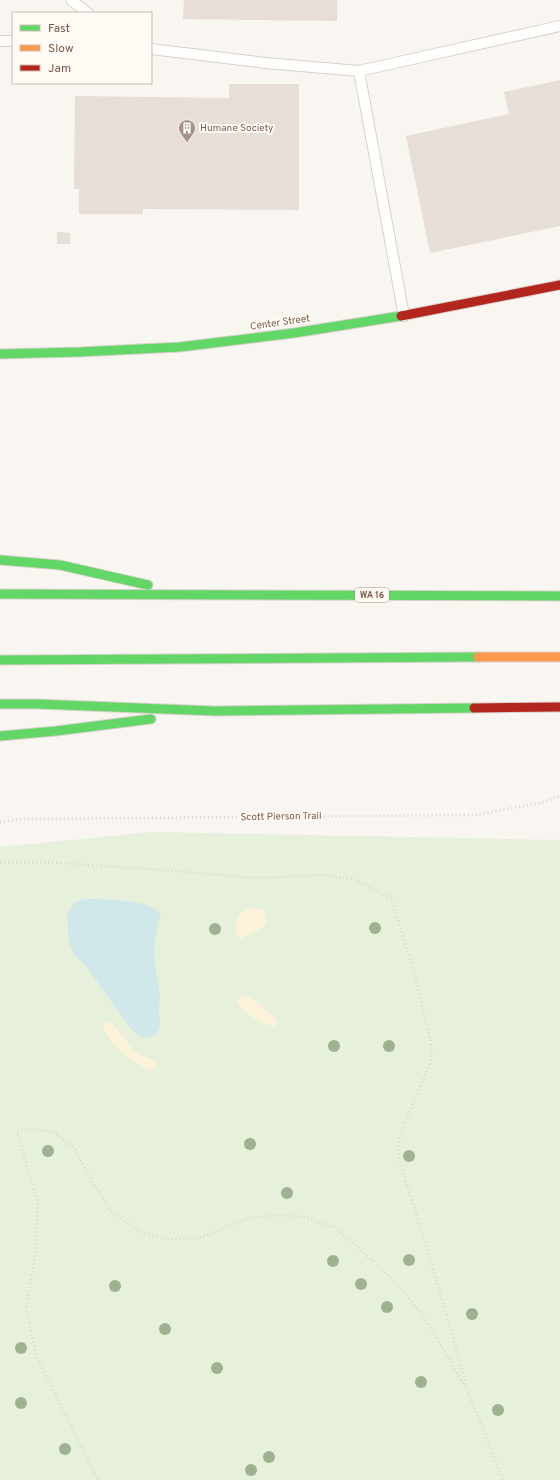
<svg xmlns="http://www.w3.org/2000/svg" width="560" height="1480" font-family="Overpass,sans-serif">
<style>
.green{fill:#e7f0db}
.sand{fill:#fbf2d9}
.water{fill:#d0e8ea}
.building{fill:#e6ded7}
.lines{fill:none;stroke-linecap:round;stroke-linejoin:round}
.lane-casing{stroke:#d7d1cb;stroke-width:12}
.fast-casing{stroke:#d9d2cb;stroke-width:11}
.slow-casing{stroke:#d9d2cb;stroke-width:11}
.jam-casing{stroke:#d9d2cb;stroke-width:11}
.path{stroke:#dcd5d0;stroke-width:2.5;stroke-dasharray:1 3;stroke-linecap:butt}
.lane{stroke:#fefefd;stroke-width:10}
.fast{stroke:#63d668;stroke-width:9}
.slow{stroke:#ff974d;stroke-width:9}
.jam{stroke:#b3261e;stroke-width:9}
.tree{fill:#9eb190}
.labels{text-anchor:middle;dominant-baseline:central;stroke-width:4;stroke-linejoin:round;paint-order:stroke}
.shield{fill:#fffaf3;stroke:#a28b7f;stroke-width:1}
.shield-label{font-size:9px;font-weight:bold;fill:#7a5c4d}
.poi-label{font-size:10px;fill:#7a5c4d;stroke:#fffaf3;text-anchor:start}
.street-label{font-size:10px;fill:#7a5c4d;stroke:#fffaf3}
</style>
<rect width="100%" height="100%" fill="#f9f5f0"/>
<path class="green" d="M153,832L560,840V1480H0V847Z"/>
<path class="sand" d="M254,908C265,909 267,913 267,923L264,927L241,939L239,938C233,932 235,918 242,912C246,909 250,909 254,908Z
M242,996H246L255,1000L276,1020V1026C266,1028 240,1011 237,1002L239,998Z
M106,1021C114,1021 127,1043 134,1050C140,1055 149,1058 157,1062V1068L154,1070C138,1070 105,1041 103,1025Z"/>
<path class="water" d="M85,899C103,899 150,899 161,914C157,928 154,941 154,956C155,970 159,983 160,996C161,1000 159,1004 159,1008C159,1019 164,1034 150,1037C142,1039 137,1035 131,1029L85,965L74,955L69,943L67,915L75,902Z"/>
<path class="building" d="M184,0H337V21L183,19Z
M560,80V226L430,253L406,136L509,114L504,92Z
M229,84H299V210L143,209V214H79V189H74L75,96L229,98Z
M57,232L70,233V244H57Z"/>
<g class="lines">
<g class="lane-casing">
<path id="lane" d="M71,0L88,13
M0,41H13
M151,49L266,63L359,71L560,26
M359,71L404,316"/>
</g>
<g class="fast-casing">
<path id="fast" d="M0,354L79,352L180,347L294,333L401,316
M0,560L60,565L148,585
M0,594L560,596
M0,660L478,657
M0,704H37L215,711L474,708
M0,736L56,731L151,719"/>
</g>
<g class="slow-casing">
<path id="slow" d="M478,657H560"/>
</g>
<g class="jam-casing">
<path id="jam" d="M401,316L560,285
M474,708L560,707"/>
</g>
<path class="path" d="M0,822L22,819L475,815L540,803L560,796
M0,862H41L163,870L255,878L324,875L354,879L391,898L414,972L432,1047L430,1064L404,1125L398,1145L400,1162L435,1275L467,1387
M98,1480L36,1355L26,1308L35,1257L38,1202L17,1132L33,1129L55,1133L74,1148L92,1182L112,1212L140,1232L167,1239L201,1238L249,1218L277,1215L305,1217L336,1228L398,1284L428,1323L468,1392L503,1480"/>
<use href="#lane" class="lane"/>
<use href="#fast" class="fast"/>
<use href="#slow" class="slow"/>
<use href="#jam" class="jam"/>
</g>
<g class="tree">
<circle cx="375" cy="928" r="6"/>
<circle cx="215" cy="929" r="6"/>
<circle cx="334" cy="1046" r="6"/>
<circle cx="389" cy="1046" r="6"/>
<circle cx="250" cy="1144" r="6"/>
<circle cx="48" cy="1151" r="6"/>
<circle cx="409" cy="1156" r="6"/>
<circle cx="287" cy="1193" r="6"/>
<circle cx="409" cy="1260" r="6"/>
<circle cx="333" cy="1261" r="6"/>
<circle cx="361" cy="1284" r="6"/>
<circle cx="115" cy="1286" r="6"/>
<circle cx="387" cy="1307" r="6"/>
<circle cx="472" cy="1314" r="6"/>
<circle cx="165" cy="1329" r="6"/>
<circle cx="21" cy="1348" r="6"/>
<circle cx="217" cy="1368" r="6"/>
<circle cx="421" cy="1382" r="6"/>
<circle cx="21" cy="1403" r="6"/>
<circle cx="498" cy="1410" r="6"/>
<circle cx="65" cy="1449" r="6"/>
<circle cx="269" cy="1457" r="6"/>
<circle cx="251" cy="1470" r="6"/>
</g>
<defs>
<g id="building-pin" transform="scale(0.9)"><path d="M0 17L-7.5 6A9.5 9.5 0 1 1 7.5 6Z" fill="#a69286" stroke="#fffaf3"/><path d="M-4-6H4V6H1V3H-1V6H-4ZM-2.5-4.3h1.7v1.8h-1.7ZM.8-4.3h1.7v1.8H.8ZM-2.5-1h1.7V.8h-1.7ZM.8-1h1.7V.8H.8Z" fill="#fff"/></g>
</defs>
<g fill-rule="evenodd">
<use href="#building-pin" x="187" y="128"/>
</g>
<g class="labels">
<rect class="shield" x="355" y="588" width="34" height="14" rx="3"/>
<g class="shield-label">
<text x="372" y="595">WA 16</text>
</g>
<g class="poi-label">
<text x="200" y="128">Humane Society</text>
</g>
<g class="street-label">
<text transform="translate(280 323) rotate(-8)">Center Street</text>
<text transform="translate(281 817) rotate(-1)">Scott Pierson Trail</text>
</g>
</g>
<rect x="12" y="12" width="140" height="72" fill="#fffaf3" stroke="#cabbb1"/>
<rect x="20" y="25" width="20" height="6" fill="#63d668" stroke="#cabbb1"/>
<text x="48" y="32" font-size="12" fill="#7a5c4d">Fast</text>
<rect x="20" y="45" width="20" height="6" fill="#ff974d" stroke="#cabbb1"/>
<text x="48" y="52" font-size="12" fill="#7a5c4d">Slow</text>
<rect x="20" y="65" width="20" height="6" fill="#b3261e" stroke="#cabbb1"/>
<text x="48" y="72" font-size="12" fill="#7a5c4d">Jam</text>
</svg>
